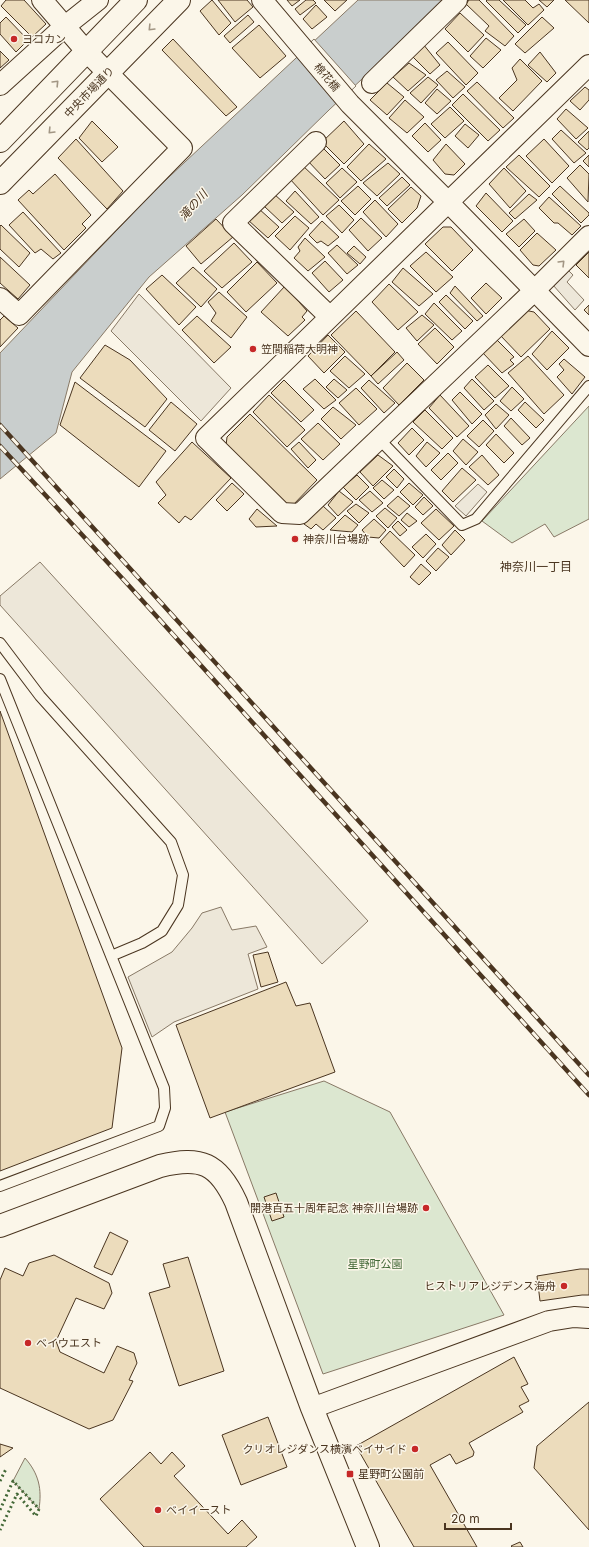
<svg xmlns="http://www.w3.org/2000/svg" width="589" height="1547" font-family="Inter,'Noto Sans JP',sans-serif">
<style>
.green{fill:#dce7d0;stroke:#887966}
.parking{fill:#ede7d9;stroke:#887966}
.water{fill:#c9cecd;stroke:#887966}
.pier{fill:#fbf6e9;stroke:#887966}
.building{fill:#ecdcbc;stroke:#4a3520}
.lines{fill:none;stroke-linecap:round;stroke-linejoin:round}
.lane-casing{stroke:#4a3520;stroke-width:12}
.street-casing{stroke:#4a3520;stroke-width:22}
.secondary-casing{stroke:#4a3520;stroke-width:24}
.lane{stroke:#fbf6e9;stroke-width:10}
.street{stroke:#fbf6e9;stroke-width:20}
.secondary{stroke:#fbf6e9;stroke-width:22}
.rail-casing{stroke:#4a3520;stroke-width:4.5}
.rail{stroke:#fbf6e9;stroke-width:3;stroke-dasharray:9;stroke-linecap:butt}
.hedge{stroke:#436837;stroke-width:3;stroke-dasharray:2 3;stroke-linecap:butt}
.oneway{stroke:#a29684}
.poi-dot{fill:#c62828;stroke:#fbf6e9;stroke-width:1.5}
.labels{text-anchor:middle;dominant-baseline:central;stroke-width:3;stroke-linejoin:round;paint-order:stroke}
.poi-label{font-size:11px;fill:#4a3520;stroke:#fbf6e9;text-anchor:start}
.street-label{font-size:11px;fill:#4a3520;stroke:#fbf6e9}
.park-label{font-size:11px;fill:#436837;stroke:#fbf6e9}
.water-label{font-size:12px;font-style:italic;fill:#4a3520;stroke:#fbf6e9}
.neighbourhood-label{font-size:12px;fill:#4a3520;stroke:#fbf6e9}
</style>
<rect width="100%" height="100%" fill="#fbf6e9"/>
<path class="green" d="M589,406V519L554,537L545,524L512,543L482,521Z
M324,1081L390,1112L504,1315L323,1374L225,1112Z
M25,1458C39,1474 42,1489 39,1509L13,1481Z"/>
<path class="parking" d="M567,269L573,275L567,282L584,300L575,310L553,285Z
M139,294L231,388L201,421L111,331Z
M478,484L487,492L466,516L455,506Z
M40,562L368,921L322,964L0,605V596Z
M221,907L232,930L256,926L267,947L248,954L258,989L174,1022L152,1037L128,977L172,952L192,928L202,913Z"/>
<path class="water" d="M358,0H446L329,110L242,195L149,277L72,372L56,433L0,479V353L154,191Z"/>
<path class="pier" d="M314,39L356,86L339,102L297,55Z"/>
<path class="building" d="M6,0H24L46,24L32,37L1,6Z
M212,0L231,23L219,35L200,11Z
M218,0H247L253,7L235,22Z
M287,0H300L292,6Z
M306,0H313L316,3L300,15L295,9Z
M324,0H347L335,11Z
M469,0H479L514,36L505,46L485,31L489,26L466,4Z
M487,0H499L526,25L518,33L486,1Z
M503,0H525L533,8L539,4L544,10L528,25Z
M539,0H554L547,7Z
M565,0H589V23Z
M316,5L327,17L312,29L303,19Z
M460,13L484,35L468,52L445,29Z
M248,15L254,22L230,43L224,36Z
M6,17L28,40L16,52L0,34V23Z
M542,17L554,28L525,53L515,44Z
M259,25L286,56L260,78L232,48Z
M486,38L501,50L483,68L470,56Z
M173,39L237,107L226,116L162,50Z
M448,42L478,73L466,85L436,53Z
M423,44L440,65L430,74L411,55Z
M0,51L9,60L0,68Z
M540,52L556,73L547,82L528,65Z
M520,59L542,81L513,111L499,98L517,80L512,68Z
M409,63L426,75L408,91L393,77Z
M447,71L465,87L453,98L436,80Z
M428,77L438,85L421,103L410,93Z
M477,82L514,118L503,128L467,91Z
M387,83L404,97L387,115L370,100Z
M585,87L589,90V100L580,110L570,101Z
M437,89L451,101L437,114L425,103Z
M463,94L500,130L488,141L452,105Z
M405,100L424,117L407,133L389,118Z
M450,107L464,121L445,138L431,124Z
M566,109L588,128L576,139L557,119Z
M92,121L118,147L102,162L79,138Z
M344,121L364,144L344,164L322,142Z
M425,123L441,140L428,152L412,136Z
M465,124L479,135L468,148L455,136Z
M561,130L586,153L574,163L552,139Z
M589,131V148L587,150L578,142Z
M76,139L123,191L107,209L58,158Z
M544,139L569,166L552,183L526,156Z
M369,144L386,159L361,181L347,167Z
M446,144L465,164L454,175L445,174L433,160Z
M320,145L340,165L325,179L306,159Z
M519,155L550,186L539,197L506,167Z
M589,155V167L583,161Z
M388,163L400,174L377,196L363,183Z
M302,165L339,200L323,215L289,178Z
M580,165L589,174L588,202L567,178Z
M342,168L357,182L340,198L326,183Z
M504,168L526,191L510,208L489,184Z
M55,174L91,215L82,224L86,228L64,250L18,200L29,190L33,194Z
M402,177L410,185L387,206L379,198Z
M358,186L371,199L355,215L341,201Z
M560,186L589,213V215L581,223L552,194Z
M411,187L421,196L417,208L402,223L388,209Z
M295,191L319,217L311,224L286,201Z
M486,193L513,221L502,232L476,206Z
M274,194L294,212L282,223L264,206Z
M529,194L537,200L515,219L509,213Z
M549,197L581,226L572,235L558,223H554L539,208Z
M375,200L398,224L386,237L363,212Z
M339,205L354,220L342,233L326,216Z
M258,208L279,227L268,238L248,220Z
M23,212L61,253L53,259L41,249L35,253L9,225Z
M295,216L309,228L290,250L275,236Z
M361,218L382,238L368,251L349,230Z
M216,219L233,237L201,264L186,246Z
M524,219L535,231L519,247L506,234Z
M322,221L339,237L328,246L321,241L317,243L309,235Z
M1,225L30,253L19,267L0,249V226Z
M443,227H451L473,250L452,271L425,244Z
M537,233L556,250L539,266L533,265L520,250Z
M305,238L325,257L308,271L294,258L300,251L298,247Z
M234,243L252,262L222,288L204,271Z
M337,245L358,265L347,274L328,253Z
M354,246L366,257L360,264L347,253Z
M426,252L453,277L436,292L410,266Z
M589,252V278L576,265Z
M0,257L30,285L18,299L0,283Z
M325,261L343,280L329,292L312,273Z
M257,262L277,283L246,312L227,292Z
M193,267L217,289L201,307L176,283Z
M403,268L433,294L419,306L392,282Z
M162,275L196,307L179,325L146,289Z
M486,283L502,298L486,314L471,298Z
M389,284L418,312L398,330L372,302Z
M285,286L307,311L302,317L305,320L288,336L261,312Z
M455,286L483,316L477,321L450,293Z
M219,292L247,317L231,338L211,321L216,313L208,302Z
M446,295L473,321L465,329L439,302Z
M434,303L462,331L452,340L425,314Z
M589,305V315L584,310Z
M524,310L534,312L550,329L521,357L500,335Z
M356,311L395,352L371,376L331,335Z
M422,315L434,325L417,341L406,328Z
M4,316L18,328L0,347V320Z
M197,316L231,347L214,363L182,330Z
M435,328L454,347L437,364L418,344Z
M552,331L569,348L547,370L532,354Z
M328,335L345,352L324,373L308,356Z
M496,339L514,357L510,360L514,364L502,373L482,352Z
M105,345L130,360L167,399L145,427L80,378Z
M397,352L404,360L378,384L371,376Z
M345,356L365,374L349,388L330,371Z
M528,356L564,395L544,414L508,373Z
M564,359L585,377L572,394L557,377L564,370L559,364Z
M407,363L424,380L399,405L383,388Z
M488,365L509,386L495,398L475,377Z
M315,379L336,400L324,409L303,389Z
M334,379L347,390L338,398L326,387Z
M472,379L494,401L484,410L464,388Z
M284,380L314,410L301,422L271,393Z
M369,380L395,403L384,413L361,388Z
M75,382L166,451L139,487L60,425Z
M512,387L524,399L511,411L500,401Z
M356,388L377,409L359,425L339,403Z
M460,392L482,414L472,424L452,400Z
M269,395L305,430L287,447L253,412Z
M440,395L469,426L457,437L429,408Z
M171,402L197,424L175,451L149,430Z
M525,402L544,420L536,428L518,410Z
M496,404L509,415L496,429L485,415Z
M333,407L356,425L341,439L321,419Z
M425,410L453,438L442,449L413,422Z
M250,414L317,480L292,506L284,505L226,446L227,437Z
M511,418L530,438L522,445L504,426Z
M483,420L494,431L479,447L467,436Z
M318,423L340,444L323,460L301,439Z
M412,428L424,440L409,455L398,443Z
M496,434L514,453L504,463L486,445Z
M463,439L478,452L466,465L453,451Z
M192,442L231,478L191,520L185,516L179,523L158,503L166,495L156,482Z
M299,442L316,460L308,468L291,449Z
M427,442L440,453L426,467L416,456Z
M448,453L458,463L441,480L431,470Z
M378,455L393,466L373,486L360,472Z
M482,455L499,475L488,485L469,467Z
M462,468L476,480L453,502L442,491Z
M394,469L404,479L397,488L386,477Z
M357,475L369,487L356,500L343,487Z
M382,480L394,490L384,499L373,488Z
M232,483L244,494L227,511L216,500Z
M409,483L423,495L413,505L400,492Z
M339,491L353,502L338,516L328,505Z
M370,491L383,503L372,512L359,500Z
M398,496L410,506L399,516L387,506Z
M424,497L433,506L423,515L415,507Z
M356,504L369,513L359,523L347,511Z
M323,506L336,518L323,530L316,524L311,529L304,524Z
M385,508L397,518L388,528L376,516Z
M257,509L277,526L256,527L249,519Z
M436,509L454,526L439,540L421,523Z
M407,513L417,521L409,527L401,520Z
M345,515L358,525L352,532L330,530Z
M374,519L386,530L379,538L368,537L362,530Z
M398,521L407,530L400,536L392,527Z
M455,530L465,540L451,555L442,545Z
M390,531L415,555L404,567L380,542Z
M426,534L436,544L423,558L412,547Z
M438,548L449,557L436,571L426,561Z
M421,564L431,573L419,585L410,577Z
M0,711L122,1048L112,1128L0,1171Z
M268,952L278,982L261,987L253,955Z
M286,982L296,1006L310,1003L335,1072L210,1118L176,1025Z
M276,1193L284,1217L272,1221L264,1197Z
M110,1232L128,1241L112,1275L94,1267Z
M54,1255L109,1283L112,1293L104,1309L76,1298L56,1341L60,1352L104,1373L117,1346L134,1353L137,1363L129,1380L133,1381L113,1420L89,1429L0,1388V1280L5,1268L23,1276L29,1263Z
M188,1257L224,1371L179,1386L149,1293L170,1287L163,1264Z
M580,1269H589V1295H582L540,1301L537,1276Z
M514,1357L528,1384L521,1387L529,1401L519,1406L523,1412L469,1443L474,1452L473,1456L456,1464L450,1454L430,1465L477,1547H414L356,1446Z
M589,1402V1530L534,1468L537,1446Z
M268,1417L287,1467L241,1485L222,1435Z
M0,1444L13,1448L0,1457Z
M150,1452L161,1464L172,1452L185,1466L174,1476L228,1534L242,1520L257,1537L246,1547H144L100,1499Z
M520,1542L523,1547H512L511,1546Z"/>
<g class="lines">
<g class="lane-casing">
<path id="lane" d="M379,439L462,525L476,519L589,386
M0,643L40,696L171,842L183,875L178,905L162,931L142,943L111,956
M0,679L164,1088L165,1108L159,1126L0,1186"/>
</g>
<g class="street-casing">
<path id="street" d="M262,0L350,104L448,202L589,346
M589,65L206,438L282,513L300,514L535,290L589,236
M372,83L457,0
M0,85L64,27L98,0
M316,142L233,223L330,317
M0,298L19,315L182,148L86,51L42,0
M312,1408L549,1321L574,1317L589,1318"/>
</g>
<g class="secondary-casing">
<path id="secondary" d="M0,141L136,0
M0,183L179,0
M0,1226L160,1166C201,1156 218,1163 236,1202L312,1408L368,1547"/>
</g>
<use href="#lane" class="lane"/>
<use href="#street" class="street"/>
<use href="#secondary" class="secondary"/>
<g class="rail-casing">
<path id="rail" d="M0,425L589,1075
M0,446L122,578L589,1095"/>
</g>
<use href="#rail" class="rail"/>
<path class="hedge" d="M0,1481L6,1469
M0,1510L13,1481L39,1509L36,1516L17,1494L0,1530"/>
</g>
<defs><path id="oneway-chevron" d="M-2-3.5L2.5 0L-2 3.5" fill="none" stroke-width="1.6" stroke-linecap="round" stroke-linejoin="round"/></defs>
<g class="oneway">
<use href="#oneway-chevron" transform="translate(151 28) rotate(134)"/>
<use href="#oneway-chevron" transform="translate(56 83) rotate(-46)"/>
<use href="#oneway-chevron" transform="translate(51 131) rotate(134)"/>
<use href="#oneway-chevron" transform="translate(562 263) rotate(-45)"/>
</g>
<g class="poi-dot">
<circle cx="14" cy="39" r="4"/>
<circle cx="253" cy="349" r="4"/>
<circle cx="295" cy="539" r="4"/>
<circle cx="426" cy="1208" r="4"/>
<circle cx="564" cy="1286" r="4"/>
<circle cx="28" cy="1343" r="4"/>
<circle cx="415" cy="1449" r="4"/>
<rect x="346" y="1470" width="8" height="8" rx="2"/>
<circle cx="158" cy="1510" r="4"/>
</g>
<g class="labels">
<g class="poi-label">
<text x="22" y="39">ヨコカン</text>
<text x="261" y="349">笠間稲荷大明神</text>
<text x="303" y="539">神奈川台場跡</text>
<text x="418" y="1208" text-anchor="end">開港百五十周年記念 神奈川台場跡</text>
<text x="556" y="1286" text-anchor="end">ヒストリアレジデンス海舟</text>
<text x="36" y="1343">ベイウエスト</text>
<text x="407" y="1449" text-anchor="end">クリオレジダンス横濱ベイサイド</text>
<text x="358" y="1474">星野町公園前</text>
<text x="166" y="1510">ベイイースト</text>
</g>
<g class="street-label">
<text transform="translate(327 77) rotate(50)">棉花橋</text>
<text transform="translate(89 92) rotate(-46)">中央市場通り</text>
</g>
<g class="park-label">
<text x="375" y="1264">星野町公園</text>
</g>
<g class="water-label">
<text transform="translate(193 205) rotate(-48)">滝の川</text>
</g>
<g class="neighbourhood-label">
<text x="536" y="566">神奈川一丁目</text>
</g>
</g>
<path d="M445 1523v6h66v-6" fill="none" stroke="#4a3520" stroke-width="2"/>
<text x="451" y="1523" font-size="12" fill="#4a3520" stroke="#fbf6e9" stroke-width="3" paint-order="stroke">20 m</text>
</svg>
